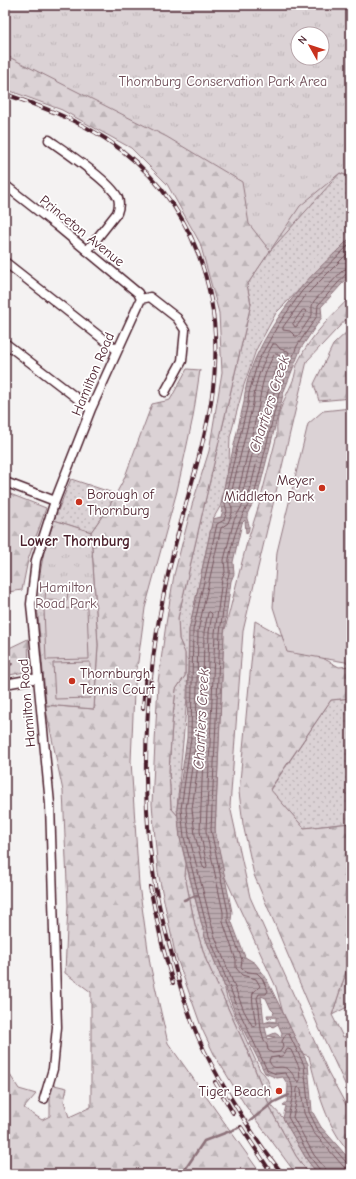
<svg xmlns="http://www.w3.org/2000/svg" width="356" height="1179" font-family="'Comic Neue',sans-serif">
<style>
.grass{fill:url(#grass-dots);stroke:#927880}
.forest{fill:url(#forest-firs);stroke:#927880}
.park{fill:url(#park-tufts);stroke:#927880;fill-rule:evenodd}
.garden{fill:#dbd2d5;stroke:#927880}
.water{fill:url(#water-rules);stroke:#8d727a;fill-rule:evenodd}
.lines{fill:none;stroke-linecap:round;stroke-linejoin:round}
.shore{stroke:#77565f;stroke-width:1}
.stream{stroke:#8d727a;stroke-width:2.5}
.street-casing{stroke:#4a1f2b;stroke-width:11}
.street{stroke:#fff;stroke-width:8}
.rail-casing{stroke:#4a1f2b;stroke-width:4}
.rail{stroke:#fff;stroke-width:2.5;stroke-dasharray:8;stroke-linecap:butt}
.poi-dot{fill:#c8321e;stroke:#fff;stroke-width:1.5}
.labels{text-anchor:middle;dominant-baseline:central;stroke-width:3.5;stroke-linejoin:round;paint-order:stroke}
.park-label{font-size:14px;fill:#6e4c56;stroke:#fff}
.street-label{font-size:14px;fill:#4a1f2b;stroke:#fff}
.poi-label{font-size:14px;fill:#4a1f2b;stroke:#fff;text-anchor:end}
.water-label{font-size:15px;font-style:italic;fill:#714f59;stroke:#fff}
.neighbourhood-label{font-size:15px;font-weight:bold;fill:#4a1f2b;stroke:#fff}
</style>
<defs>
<pattern id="grass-dots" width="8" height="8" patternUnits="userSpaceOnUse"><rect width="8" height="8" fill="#dbd2d5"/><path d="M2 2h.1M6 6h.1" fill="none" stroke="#bdb4b7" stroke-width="1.8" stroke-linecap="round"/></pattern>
<pattern id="forest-firs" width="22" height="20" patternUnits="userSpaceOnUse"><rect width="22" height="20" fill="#dbd2d5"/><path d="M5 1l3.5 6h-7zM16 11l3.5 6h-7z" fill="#bdb4b7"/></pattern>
<pattern id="park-tufts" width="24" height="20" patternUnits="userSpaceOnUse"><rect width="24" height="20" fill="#dbd2d5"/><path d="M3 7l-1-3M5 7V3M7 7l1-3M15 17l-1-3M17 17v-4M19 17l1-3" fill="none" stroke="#bdb4b7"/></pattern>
<pattern id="water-rules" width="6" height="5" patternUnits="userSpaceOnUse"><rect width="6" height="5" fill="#baa9ae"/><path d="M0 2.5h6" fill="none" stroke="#99898e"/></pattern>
</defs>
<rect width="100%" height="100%" fill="#f4f2f2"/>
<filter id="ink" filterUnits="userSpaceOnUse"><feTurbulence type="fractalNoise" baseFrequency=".025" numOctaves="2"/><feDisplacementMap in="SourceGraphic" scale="8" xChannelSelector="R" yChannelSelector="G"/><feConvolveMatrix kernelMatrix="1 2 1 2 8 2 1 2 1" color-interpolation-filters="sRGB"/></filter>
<g filter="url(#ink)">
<path class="grass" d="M340,173L351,177V237L276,313L256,350L244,385L230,437L229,462L221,505L213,519L189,630L187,697L177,808L178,816L171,808L169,771L172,724L176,689L185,676V654L179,639L178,618L251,304L247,285L300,206Z
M71,479L116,494L110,505L91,532L54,520Z
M351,698V823L304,828L270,790L331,700Z
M186,864L205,937L224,985L227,998L260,1070C270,1077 272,1094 272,1106L283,1118L307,1160L318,1174H309L296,1156L273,1114L247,1050L206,960L195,925L185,876Z
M351,957V1005L332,1015Z"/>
<path class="forest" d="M5,5L293,72L322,58V34L351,5V177L340,173L270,251L247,285L251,304L178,618L179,639L185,653V676L176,689L172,724L169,771L171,808L178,816L180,838L186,864L185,876L195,925L206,960L247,1050L273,1114L296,1156L309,1174H296L245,1105L214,1054L202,1029L175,953L158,872L152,804L158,682L166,624L174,575L192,505L209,451L222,372L219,313L200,243L167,184L131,148L62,110L5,89Z
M351,296V314L307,361L243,631L230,806L250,897L328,1072L351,1114V1153C328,1132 316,1086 309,1056L303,1054L283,1013L276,987L224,875L215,831L224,633L246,546L259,505L277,435C275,415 284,401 292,383C296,376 295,367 299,360C311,335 332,316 351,296Z
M351,328V398L319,401L314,384L333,345Z
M187,369L200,370L193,417L177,491L145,608L134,692L131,761L139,885L150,964L168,1043L261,1174H5V1071L10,1075L19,1089L36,1094L24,1108L42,1120L50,1116V1084L67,1088L64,1101L69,1117L91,1107V992L65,973L68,905L63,791L45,705L94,709L98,645L91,532L110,505L124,479L152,404L170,400Z
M5,492L46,508L28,560L22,590L8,592L5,597Z
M255,621L339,667L351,666V698L331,700L270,789L304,828L351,823V852L345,870L351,882V957L332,1015L343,1037L351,1035V1097L318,1026L254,875L243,824L239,792Z
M28,639L29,671L5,676V650Z"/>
<path class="park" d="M5,5H351V177L340,173L300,206L270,251L249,224L242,182L167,137L5,55ZM298,34H322V58H298Z
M54,520L91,532L98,645L94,709L46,705L36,594L44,552Z"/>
<path class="garden" d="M351,408V663L287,652L273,607L277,552L308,424L323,411Z
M46,588L68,590L67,601L45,600Z
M87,608L89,659L46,660L44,609Z
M90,662V698L55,699L53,663Z"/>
<path class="water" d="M351,237V274L321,307L322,317L301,348L284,391L257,498C253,504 246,512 247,519C249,525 250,526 248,532L246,533L245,520L242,523L233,562L234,574L231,581L224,633L215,830L232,912L231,920L245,957L255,963L265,976L308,1064L312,1111L321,1127L351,1161V1174H318L307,1160L283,1118L286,1106L283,1105L287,1102L288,1085L283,1077L277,1078L265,1073L236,1015L205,937L180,838L177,808L187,738L189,630L213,519L221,517L223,510L221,505L223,492L244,402C246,363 275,319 299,290C313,272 335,254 351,237ZM261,996L266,998L271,1009L274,1012L273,1015H267L268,1018L276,1017V1022L270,1021L264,1023ZM278,1024L282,1033L281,1037L275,1033L268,1036L275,1037L268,1039L265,1028L271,1025L273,1027Z"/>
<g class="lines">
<path class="shore" d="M351,250L306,295L283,327V330L290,331L295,336H298L312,315V306L314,301L343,270L351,267
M351,272L347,273L318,305L317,316L297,346L280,389L254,496C240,515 233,537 229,559C228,568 231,570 227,580L220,633L211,830L228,912V921L242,960L241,967C246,973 251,972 257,973L262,978L268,991L266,994H259L257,998L259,1008L261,1030L264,1040L267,1045L268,1050L272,1053L280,1052L283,1047L282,1041L286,1034H289L304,1065L309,1112L318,1130L346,1162L351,1164
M303,310H305L306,313L297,326L295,327L293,324Z
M273,344H276L280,349L288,351L289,353L275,388L249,494L234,520L224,560L225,572L222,579L215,633L206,831L223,912V922L236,960V968L242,975L256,979L260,986C258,989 255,990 253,993C251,997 255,1019 256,1025L253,1027L244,1011L214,934L189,836L186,809L196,739L198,631L221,528L228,523L232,513V508L230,503L231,494L253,404C255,382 262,363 273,344Z
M276,354L280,356L281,358L269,387L243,491L239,495L238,493L259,405C261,387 265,370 274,355Z
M210,612L212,614L209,632L207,691L205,693L203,691L204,632L208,613Z
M202,755L203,757L200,831L207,866L205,869L203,867L195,835L192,809L199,757Z
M288,1049L291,1050L299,1067L300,1080L299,1082L297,1081C294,1077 291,1070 286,1068C277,1065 274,1072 269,1061L270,1058L282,1056Z
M321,1174L320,1170L310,1157L288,1117C291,1101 298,1087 285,1073L276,1074L267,1070L240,1013L209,936L184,837L181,809L191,738L193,630L217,524L224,520L227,511L225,504L226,493L248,403L249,393L258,361L278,325L302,291L351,243
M326,1174L325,1168L314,1155L293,1117L296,1103L297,1089L298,1087L301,1089L304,1113L313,1132L343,1166L347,1168L351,1169"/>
<path class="stream" d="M5,666L12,664
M184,900L197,895
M250,1121L274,1102L289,1095
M182,1174L204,1141L238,1128"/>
<g class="street-casing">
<path id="street" d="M49,140C66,152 110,181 118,198C120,204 119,208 117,213L87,251
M5,185L56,225L138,293L141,299
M5,262L117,350
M141,299L150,297L177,318L185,330L182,361L165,392
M5,343L91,409
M5,482L55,501
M5,684L38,678
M44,1099L53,1069L57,1027L50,804L31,604L36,560L55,501L91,409L141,299"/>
</g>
<use href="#street" class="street"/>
<g class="rail-casing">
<path id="rail" d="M5,94C40,106 75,119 106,139C195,198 228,299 211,402C205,440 193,477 183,515C170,562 159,610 153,659C144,732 143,813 155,885C159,908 165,930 171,951C179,985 189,1019 204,1050C213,1068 223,1086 234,1103C249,1128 264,1152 283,1174
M143,708L146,672
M150,887L162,944L173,983
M215,1082L233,1113
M241,1127L272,1174"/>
</g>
<use href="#rail" class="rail"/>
</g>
</g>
<g class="poi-dot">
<circle cx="322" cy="488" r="4"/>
<circle cx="79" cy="502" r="4"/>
<circle cx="72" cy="681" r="4"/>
<circle cx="279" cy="1091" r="4"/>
</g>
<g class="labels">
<g class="park-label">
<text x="223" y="81">Thornburg Conservation Park Area</text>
<text x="66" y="587">Hamilton<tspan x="66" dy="16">Road Park</tspan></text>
</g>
<g class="street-label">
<text transform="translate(82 231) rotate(39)">Princeton Avenue</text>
<text transform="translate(93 374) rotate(-67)">Hamilton Road</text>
<text transform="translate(27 703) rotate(-95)">Hamilton Road</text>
</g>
<g class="poi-label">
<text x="314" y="480">Meyer<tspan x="314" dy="16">Middleton Park</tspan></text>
<text x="87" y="494" text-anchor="start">Borough of<tspan x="87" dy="16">Thornburg</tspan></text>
<text x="80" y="673" text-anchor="start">Thornburgh<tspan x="80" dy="16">Tennis Court</tspan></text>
<text x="271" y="1091">Tiger Beach</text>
</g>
<g class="water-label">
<text transform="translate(269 404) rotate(-72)">Chartiers Creek</text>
<text transform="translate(201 719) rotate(-87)">Chartiers Creek</text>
</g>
<g class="neighbourhood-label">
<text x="75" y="541">Lower Thornburg</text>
</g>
</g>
<rect width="356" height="1179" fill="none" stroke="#fff" stroke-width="20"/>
<rect x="10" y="10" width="336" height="1159" fill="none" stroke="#4a1f2b" stroke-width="1.5" filter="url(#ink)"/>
<g transform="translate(310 46) rotate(309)"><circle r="19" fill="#ffffff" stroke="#b7a5aa"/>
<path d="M0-3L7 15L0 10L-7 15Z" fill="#c8321e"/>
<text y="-6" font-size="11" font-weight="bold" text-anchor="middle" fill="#4a1f2b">N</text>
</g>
</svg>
